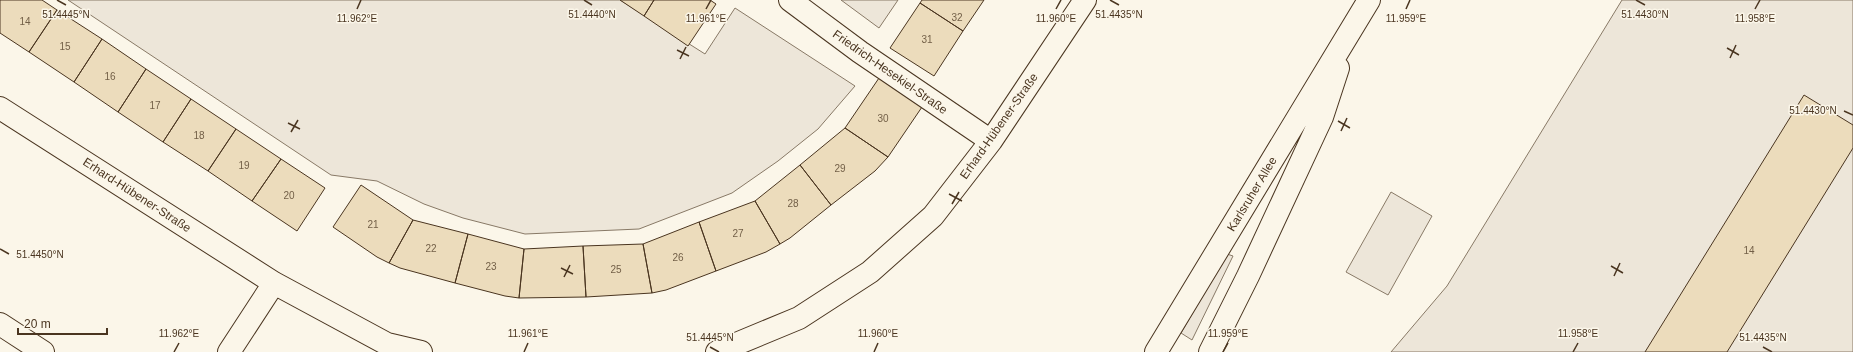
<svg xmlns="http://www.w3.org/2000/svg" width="1853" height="352" font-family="Helvetica,sans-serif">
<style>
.green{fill:#ede6d9;stroke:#887966}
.building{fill:#ecdcbc;stroke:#4a3520}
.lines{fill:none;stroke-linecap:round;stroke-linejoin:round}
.street-casing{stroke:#4a3520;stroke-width:24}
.secondary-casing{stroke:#4a3520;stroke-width:24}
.street{stroke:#fbf6e9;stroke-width:22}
.secondary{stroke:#fbf6e9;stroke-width:22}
.ticks{fill:none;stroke:#4a3520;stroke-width:1.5}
.labels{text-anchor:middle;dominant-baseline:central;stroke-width:3;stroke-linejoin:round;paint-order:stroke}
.number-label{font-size:10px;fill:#725f47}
.street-label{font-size:12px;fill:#4a3520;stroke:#fbf6e9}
.ticks-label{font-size:10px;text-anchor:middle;fill:#4a3520;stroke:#fbf6e9;stroke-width:3;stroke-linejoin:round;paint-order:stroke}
</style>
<rect width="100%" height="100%" fill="#fbf6e9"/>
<path class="green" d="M68,0H620L705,54L735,8L855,86L818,129L778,161L732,193L639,229L525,234L463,218L424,204L377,181L331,175Z
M841,0H898L879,28Z
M1622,0H1853V352H1391L1447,286Z
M1391,192L1432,216L1388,295L1346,272Z
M1227,254L1233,256L1192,340L1181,333Z"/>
<path class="building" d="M0,0H42L57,10L29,52L0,33Z
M620,0H654L644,16Z
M654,0H710L716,4L688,46L644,16Z
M922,0H984L963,31L920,3Z
M920,3L963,31L934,76L890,48Z
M57,10L102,39L74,82L29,52Z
M102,39L146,69L118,112L74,82Z
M146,69L191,99L163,142L118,112Z
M879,78L922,107L888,157L845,128Z
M1804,95L1853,125V148L1727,352H1645Z
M191,99L236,129L208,171L163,142Z
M845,128L888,157L875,171L831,205L800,165Z
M236,129L281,159L252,201L208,171Z
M281,159L325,188L297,231L252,201Z
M800,165L831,205L790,238L780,244L755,201Z
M361,185L413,220L389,263L377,257L333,227Z
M755,201L780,244L766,252L716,271L699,222Z
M413,220L468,234L455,283L400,268L389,263Z
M699,222L716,271L666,290L652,293L643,244Z
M468,234L524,249L519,298L505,296L455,283Z
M643,244L652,293L586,297L583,246Z
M583,246L586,297L519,298L524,249Z"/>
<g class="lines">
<g class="street-casing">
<path id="street" d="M790,0L860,52L991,141
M0,108L274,283L387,344L421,352
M229,352L274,283
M717,352L799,318L870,272L933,216L991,141L1085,0"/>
</g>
<g class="secondary-casing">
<path id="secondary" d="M0,324L43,352
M1156,352L1369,0
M1210,352L1248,276L1322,117L1338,68"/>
</g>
<use href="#street" class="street"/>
<use href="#secondary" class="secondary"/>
</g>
<path class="ticks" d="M57,0L66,5M584,0L592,5M1110,0L1119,5M1636,0L1645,5M357,9L361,0M706,9L711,0M1056,9L1061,0M1406,9L1410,0M1755,9L1760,0M1727,48L1739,55M677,50L689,56M1730,58L1736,45M680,59L686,47M1844,111L1853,115M1338,121L1350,128M288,123L300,129M1341,131L1347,118M291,132L298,120M949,194L962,201M952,204L959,192M0,249L9,254M1611,266L1623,273M561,268L573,274M1614,276L1620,263M564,277L570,265M710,347L719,352M1763,347L1772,352M174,352L179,343M524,352L528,343M874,352L878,343M1223,352L1228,343M1573,352L1578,343"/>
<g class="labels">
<g class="number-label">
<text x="957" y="17">32</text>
<text x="25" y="21">14</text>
<text x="927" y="39">31</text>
<text x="65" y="46">15</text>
<text x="110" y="76">16</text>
<text x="155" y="105">17</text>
<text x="883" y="118">30</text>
<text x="199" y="135">18</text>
<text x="244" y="165">19</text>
<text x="840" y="168">29</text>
<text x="289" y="195">20</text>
<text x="793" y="203">28</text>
<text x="373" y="224">21</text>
<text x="738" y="233">27</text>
<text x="431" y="248">22</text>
<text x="1749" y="250">14</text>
<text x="678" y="257">26</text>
<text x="491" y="266">23</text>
<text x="616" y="269">25</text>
</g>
<g class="street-label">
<text transform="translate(890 72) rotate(35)">Friedrich-Hesekiel-Straße</text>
<text transform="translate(999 126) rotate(-55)">Erhard-Hübener-Straße</text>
<text transform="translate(1252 194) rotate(-59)">Karlsruher Allee</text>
<text transform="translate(137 195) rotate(33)">Erhard-Hübener-Straße</text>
</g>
</g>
<g class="ticks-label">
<text x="1119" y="18">51.4435°N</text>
<text x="66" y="18">51.4445°N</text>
<text x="592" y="18">51.4440°N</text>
<text x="1645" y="18">51.4430°N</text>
<text x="357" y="22">11.962°E</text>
<text x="706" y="22">11.961°E</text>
<text x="1056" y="22">11.960°E</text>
<text x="1406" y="22">11.959°E</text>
<text x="1755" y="22">11.958°E</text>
<text x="1813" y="114">51.4430°N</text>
<text x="40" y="258">51.4450°N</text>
<text x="179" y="337">11.962°E</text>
<text x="528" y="337">11.961°E</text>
<text x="878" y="337">11.960°E</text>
<text x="1228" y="337">11.959°E</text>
<text x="1578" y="337">11.958°E</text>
<text x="710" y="341">51.4445°N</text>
<text x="1763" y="341">51.4435°N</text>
</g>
<path d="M18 328v6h89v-6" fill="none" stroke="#4a3520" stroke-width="2"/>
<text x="24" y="328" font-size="12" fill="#4a3520" stroke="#fbf6e9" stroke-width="3" paint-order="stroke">20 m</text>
</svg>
